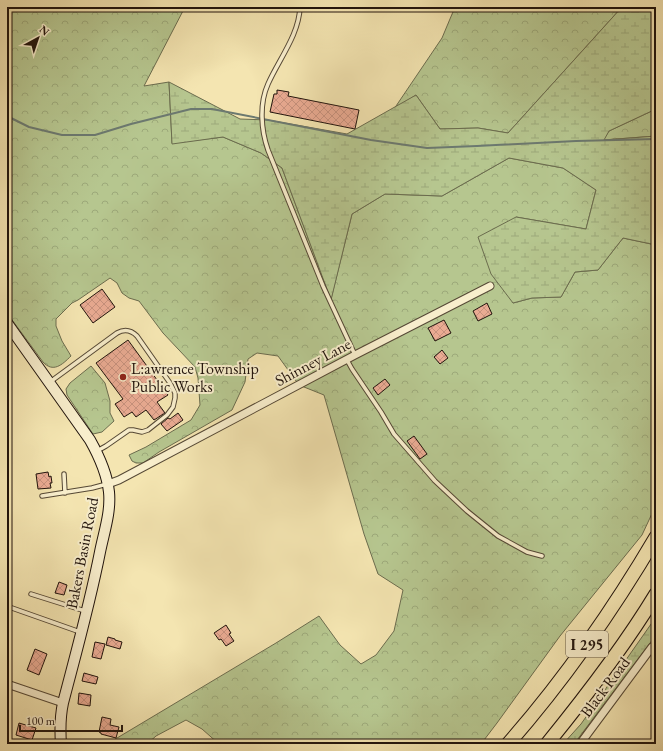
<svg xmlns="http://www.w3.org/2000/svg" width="663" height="751" font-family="'EB Garamond',serif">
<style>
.forest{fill:url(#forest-crowns);stroke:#6b6c4e}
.wetland{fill:url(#wetland-marsh);stroke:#6b6c4e}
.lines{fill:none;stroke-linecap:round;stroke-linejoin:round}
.stream{stroke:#6c7970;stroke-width:2}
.building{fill:url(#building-cross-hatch);stroke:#20130c}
.lane-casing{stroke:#554835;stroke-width:5.5}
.street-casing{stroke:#554835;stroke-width:9}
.secondary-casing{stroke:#20130c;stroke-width:12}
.highway-casing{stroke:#20130c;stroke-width:15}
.lane{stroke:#f8eecc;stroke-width:3.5}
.street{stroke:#f8eecc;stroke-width:7}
.secondary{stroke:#f8eecc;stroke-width:10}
.highway{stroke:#f4e5b1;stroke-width:13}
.poi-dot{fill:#8f2418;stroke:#f8eecc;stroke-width:1.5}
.labels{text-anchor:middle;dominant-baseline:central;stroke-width:4;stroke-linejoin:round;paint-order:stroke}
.shield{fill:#f8eecc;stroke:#615546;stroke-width:1}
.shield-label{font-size:15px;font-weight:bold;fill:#20130c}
.street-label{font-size:16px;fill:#20130c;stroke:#f8eecc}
.poi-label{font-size:16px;fill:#20130c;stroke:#f8eecc;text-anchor:start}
</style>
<defs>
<pattern id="forest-crowns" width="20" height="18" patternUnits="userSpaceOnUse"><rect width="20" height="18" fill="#b6c68f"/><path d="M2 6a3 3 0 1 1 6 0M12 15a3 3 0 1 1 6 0" fill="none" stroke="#9ca97a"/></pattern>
<pattern id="wetland-marsh" width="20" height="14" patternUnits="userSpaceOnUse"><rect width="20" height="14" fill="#b6c68f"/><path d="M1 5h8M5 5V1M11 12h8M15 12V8" fill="none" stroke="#9ca97a"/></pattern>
<pattern id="building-cross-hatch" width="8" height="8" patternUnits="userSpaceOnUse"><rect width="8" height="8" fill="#eaab93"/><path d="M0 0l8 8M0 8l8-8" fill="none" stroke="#c8927e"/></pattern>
</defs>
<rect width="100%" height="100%" fill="#f4e5b1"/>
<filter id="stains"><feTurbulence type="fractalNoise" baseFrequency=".005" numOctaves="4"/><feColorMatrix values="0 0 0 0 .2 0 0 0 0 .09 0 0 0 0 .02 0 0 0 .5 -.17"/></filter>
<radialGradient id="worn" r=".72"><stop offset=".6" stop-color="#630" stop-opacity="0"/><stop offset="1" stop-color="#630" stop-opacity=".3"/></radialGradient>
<path class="forest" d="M7,7H185L144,86L169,82L172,143L223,137L261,153L282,168L331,299L352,214L385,194L442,196L509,158L563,168L596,190L586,229L516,217L513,303L532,298L561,297L575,272L598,270L623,238L656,245V505L642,535L560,636L497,723L481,744H219L202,729L186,720L156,736L147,744H107L276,643L319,616L340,645L361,664L376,655L394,631L403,590L378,574L364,534L324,395L299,385L278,356L257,353L248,359L245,382L232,410L159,452L143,463H136L132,461L129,455L146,447L191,420L200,405L198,378L195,367L163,333L139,301L129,298L122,293L117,283L110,278L78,300L72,303L56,319V326L62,341L71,356C62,365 53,373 43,362L7,313Z
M455,7H622L508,133L478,128L440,129L416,95L394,109L442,38Z
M656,109V136L603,140L609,131Z
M91,366L105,383L110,401V413L114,421L102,432L93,434L67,395L66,389L70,383Z"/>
<path class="wetland" d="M622,7H656V109L609,131L604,140L656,136V245L623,238L598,270L575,272L561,297L532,298L513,303L491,274L478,237L516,217L586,229L596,190L563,168L509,158L442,196L385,194L352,214L331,300L282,168L261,153L223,137L172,144L169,82L240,119L268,120L347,134L416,95L440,129L478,128L508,133Z
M656,617V635L574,744H563L581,724Z"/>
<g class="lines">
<path class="stream" d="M7,116L29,127L62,135H95L131,124L191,109H212L371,140L427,148L477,146L576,141L656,139"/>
</g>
<path class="building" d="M277,90L289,92L288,96L359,110L355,129L270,112L274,94H277Z
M102,289L115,307L93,323L80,305Z
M487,303L492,314L478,321L473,311Z
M444,320L451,333L435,341L428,328Z
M128,340L168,395L157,402L165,413L154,420L146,410L136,417L132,412L124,417L115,404L123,399L96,363Z
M442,350L448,358L440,364L434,357Z
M385,379L390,385L378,395L373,388Z
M178,413L183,420L167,431L161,424L168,418L170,419Z
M414,436L427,454L420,459L407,441Z
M48,472L49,477L51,476L52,483H50L51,488L38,489L36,474Z
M59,582L67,585L64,595L55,593Z
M226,625L231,633L229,634L234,641L226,646L221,639L219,640L214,633Z
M108,637L115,639V640L122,642L120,649L106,645Z
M95,642L105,644L101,659L92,657Z
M35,649L47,654L39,675L27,670Z
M84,673L98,677L96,684L82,681Z
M79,693L91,695L90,706L78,704Z
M102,717L111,719L110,725L119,727L116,738L101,734V733L99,732Z
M19,723L36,728L32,740L16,735Z"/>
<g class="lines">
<g class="lane-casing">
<path id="lane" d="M300,7C299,35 279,59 268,84C259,104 261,130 268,150L323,286L355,355
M347,360L352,369L381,412L394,434L435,481L467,511L498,536L527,552L542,556
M50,382L117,333C124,329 131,330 137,336L170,383L175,393V398L173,407L167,415L148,430L142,432L133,430H129L106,446L97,451
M64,474L65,493
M42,496L92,488L107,484
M31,594L85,611
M7,608H12L80,632"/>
</g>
<g class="street-casing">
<path id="street" d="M108,484L119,480L355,355L490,286
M7,684L63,703
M580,744L652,647"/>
</g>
<g class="secondary-casing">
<path id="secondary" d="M7,323L90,440C99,456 107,473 109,492C111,512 104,532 100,552C90,603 76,653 63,703C60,717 60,730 61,744"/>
</g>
<g class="highway-casing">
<path id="highway" d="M508,744C564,680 613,610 656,537
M547,744C586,696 624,647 656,594"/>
</g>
<use href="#lane" class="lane"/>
<use href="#street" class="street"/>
<use href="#secondary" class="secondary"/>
<use href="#highway" class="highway"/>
</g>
<circle class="poi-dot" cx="123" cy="377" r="4"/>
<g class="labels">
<rect class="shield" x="566" y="631" width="42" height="26" rx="3"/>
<g class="shield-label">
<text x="587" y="644">I 295</text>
</g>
<g class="street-label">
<text transform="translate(313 362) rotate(-28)">Shinney Lane</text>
<text transform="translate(82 553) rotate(-79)">Bakers Basin Road</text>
<text transform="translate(605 687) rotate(-53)">Black Road</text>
</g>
<g class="poi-label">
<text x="131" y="368">L:awrence Township<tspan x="131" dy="18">Public Works</tspan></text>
</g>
</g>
<rect width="663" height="751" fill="none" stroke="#f4e5b1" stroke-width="24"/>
<rect x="8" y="8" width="647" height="735" fill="none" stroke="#20130c" stroke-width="2"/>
<rect x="12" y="12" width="639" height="727" fill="none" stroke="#20130c"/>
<g transform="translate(38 38) rotate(40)" stroke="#f8eecc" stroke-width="3" paint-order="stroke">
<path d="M0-3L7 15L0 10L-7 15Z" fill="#20130c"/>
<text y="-6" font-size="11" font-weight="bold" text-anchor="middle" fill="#20130c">N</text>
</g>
<path d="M20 725v6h102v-6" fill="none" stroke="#20130c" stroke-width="2"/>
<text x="26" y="725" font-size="12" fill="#20130c" stroke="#f8eecc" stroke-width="3" paint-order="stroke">100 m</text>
<rect width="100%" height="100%" filter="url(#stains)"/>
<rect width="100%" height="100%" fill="url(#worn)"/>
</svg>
